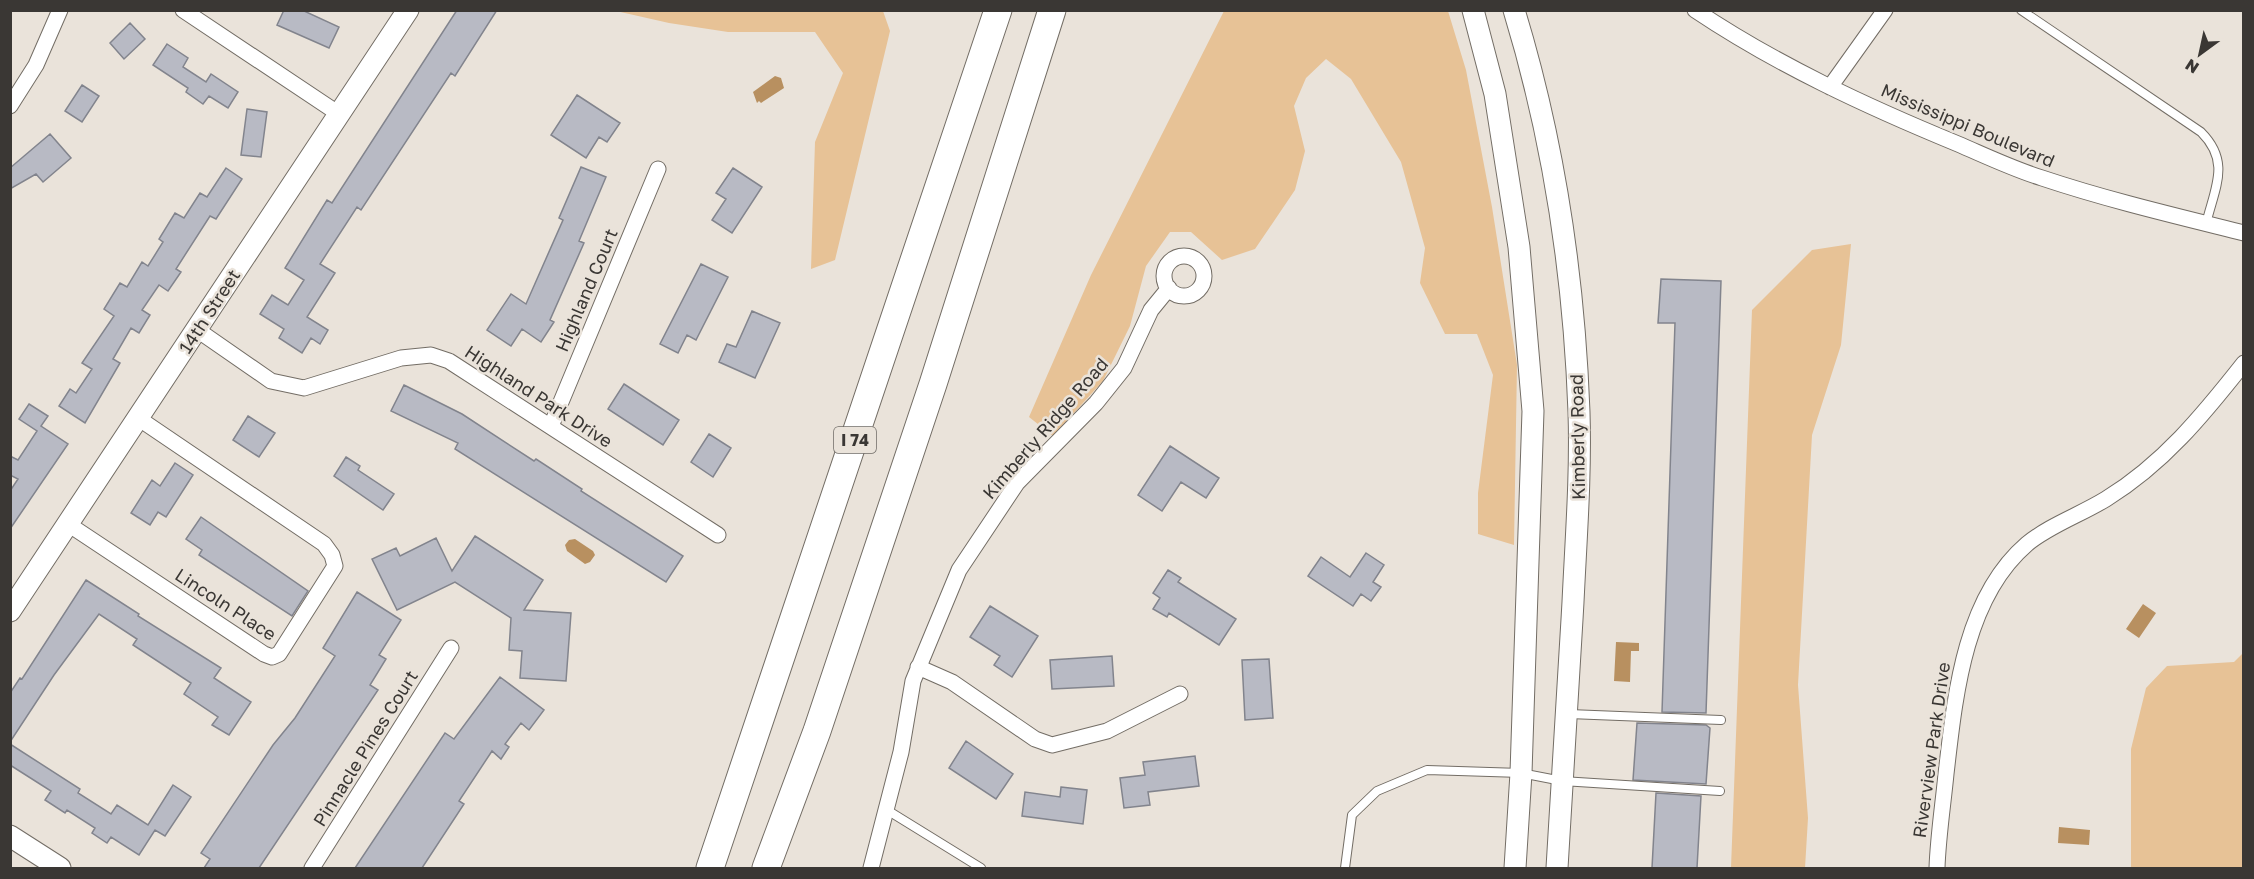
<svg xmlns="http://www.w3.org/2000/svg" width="2254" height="879" font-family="'Golos Text',sans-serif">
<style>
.green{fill:#e7c296}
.water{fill:#b89060}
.building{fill:#b8bac4;stroke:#82848d;stroke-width:1.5}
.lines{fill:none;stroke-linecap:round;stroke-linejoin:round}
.lane-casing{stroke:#736d65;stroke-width:10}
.street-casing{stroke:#736d65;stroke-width:17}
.secondary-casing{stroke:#736d65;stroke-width:23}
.highway-casing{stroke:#736d65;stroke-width:29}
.lane{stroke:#fff;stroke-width:8}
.street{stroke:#fff;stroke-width:15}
.secondary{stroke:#fff;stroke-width:21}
.highway{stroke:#fff;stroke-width:27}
.labels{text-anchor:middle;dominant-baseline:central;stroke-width:5;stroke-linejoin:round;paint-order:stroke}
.shield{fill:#eae3da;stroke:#6f6b66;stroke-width:1.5}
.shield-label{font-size:16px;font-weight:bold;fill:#3a3734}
.street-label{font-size:18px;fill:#3a3734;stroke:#eae3da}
</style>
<rect width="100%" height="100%" fill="#eae3da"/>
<path class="green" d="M616,11H883L890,31L835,260L811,269L815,142L843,73L815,32H728L669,23Z
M1224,11H1448L1466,70L1492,207L1517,365L1514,545L1478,534V493L1493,375L1477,334H1445L1420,283L1425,248L1401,162L1351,79L1326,59L1306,78L1294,106L1305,151L1295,190L1255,249L1222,260L1191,232H1170L1146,266L1130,326L1103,381L1053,436L1029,417L1091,275Z
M1851,244L1841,345L1812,435L1798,685L1808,818L1805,868H1731L1752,310L1812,250Z
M2243,653V868H2131V749L2146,688L2167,666L2234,662Z"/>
<path class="water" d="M775,76L781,78L784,88L761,103L759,101L757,103L753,92Z
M575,539L593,551L595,555L590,562L585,564L567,551L565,545L569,540Z
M2143,604L2156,613L2139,638L2126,629Z
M1616,642L1639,643V651H1631L1630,682L1614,681Z
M2059,827L2090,830L2089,845L2058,843Z"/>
<path class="building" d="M284,10H302L339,27L329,48L277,25Z
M457,10H497L455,76L451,73L361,210L357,207L320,264L335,273L307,317L328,330L320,344L311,338L302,353L279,338L284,329L260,314L272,295L288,305L304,280L285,268L327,200L332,203Z
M130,23L145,39L124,59L110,43Z
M167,44L188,58L183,67L206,82L211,74L238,92L228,108L209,96L203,104L186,92L188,88L153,65Z
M82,85L99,96L82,122L65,111Z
M577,95L620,123L607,142L599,137L586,158L551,135Z
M247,109L267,112L261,157L241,155Z
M50,134L71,158L43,182L36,174L10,189V168Z
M581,167L606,177L579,241L584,243L550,320L554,322L541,342L522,329L511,346L487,330L511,294L526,304L563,220L559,218Z
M226,168L242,179L216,219L210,216L176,269L181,272L168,291L159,285L142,310L150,315L139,333L131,328L113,359L120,363L85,423L59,406L70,389L76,393L92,369L82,363L114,316L104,309L120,283L127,287L142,262L148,266L163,242L159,239L175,213L184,218L200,193L207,197Z
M733,168L762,187L732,233L712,220L726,199L716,193Z
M701,264L728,277L696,340L687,335L678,353L660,344Z
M1661,279L1721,281L1706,713L1662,712L1675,323H1658Z
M752,311L780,323L755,378L719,362L727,344L736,347Z
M624,384L679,420L663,445L608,409Z
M404,385L462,414L534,461L536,459L582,489L581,491L683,556L666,582L455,449L458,443L391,411Z
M29,404L48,416L41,426L68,444L10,529V491L18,479L10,475V456L18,460L37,431L19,419Z
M248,416L275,433L259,457L233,440Z
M709,434L731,448L713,477L691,462Z
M1170,446L1219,478L1206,498L1181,482L1162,511L1138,495Z
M346,457L360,466L358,470L394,494L383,510L334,476Z
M175,463L193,475L166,517L158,512L150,525L131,513L152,480L160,486Z
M201,517L308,591L292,616L199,555L202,550L186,539Z
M475,536L543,580L524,610L571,613L566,681L520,678L522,651L509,650L511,618L455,582L397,610L372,559L396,548L400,556L436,538L452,571Z
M1366,553L1384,565L1373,582L1381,587L1371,601L1361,594L1353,606L1308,576L1321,557L1350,577Z
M1168,570L1181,578L1178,582L1236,619L1219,645L1169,613L1167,617L1153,609L1160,598L1153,593Z
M86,580L139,614L138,616L221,668L214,678L251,702L229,735L212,725L218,717L184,694L191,683L133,645L137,639L99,614L54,675L10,742V693L20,678L22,679Z
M357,592L401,620L379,655L386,659L370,685L378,690L259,868H204L210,859L201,853L273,745L295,718L335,656L323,648Z
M990,606L1038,636L1012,677L994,665L1000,656L970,637Z
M1112,656L1114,686L1052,689L1050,660Z
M1269,659L1273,718L1245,720L1242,660Z
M500,677L544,710L529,730L521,723L505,744L509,747L501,759L492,751L459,801L464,804L422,868H355L445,733L454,739Z
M1637,723L1706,725L1710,728L1706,784L1633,780Z
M966,741L1013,774L996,799L949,768Z
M10,744L80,789L78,793L111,814L117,805L148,825L173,785L191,797L165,836L155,830L139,855L111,837L107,843L92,833L95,828L67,810L65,813L45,800L51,791L10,765Z
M1195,756L1199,786L1148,792L1150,805L1124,808L1120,778L1145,775L1143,762Z
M1061,787L1087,790L1083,824L1022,816L1025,792L1060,797Z
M1656,793L1701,796L1697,868H1652Z"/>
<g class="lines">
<g class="lane-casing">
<path id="lane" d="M2021,10L2201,132C2231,162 2215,187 2206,224
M1569,714L1721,720
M887,810L981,868
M1345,868L1352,815L1377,791L1427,770L1521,773L1562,781L1720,791"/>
</g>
<g class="street-casing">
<path id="street" d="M183,10L339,114
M1695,10C1777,65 1868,107 1958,144C1986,156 2013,169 2042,178C2108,200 2176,216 2244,233
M1830,87L1885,10
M10,106L36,65L60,10
M1164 276a20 20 0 1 1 40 0a20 20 0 1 1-40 0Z
M196,329L271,381L304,388L401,358L431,355L449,361L718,535
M551,426L658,169
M68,524L264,654L272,657L279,654L335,566L332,555L324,544L138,418
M918,667L952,682L1035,739L1052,745L1107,731L1180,694
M312,868L451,648
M871,868L901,752L913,681L959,570L1017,483L1096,403L1124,368L1151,310L1169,288
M1937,868C1938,837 1943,805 1946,774C1955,696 1964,598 2027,544C2050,525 2080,515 2106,499C2163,464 2203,415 2244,363"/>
</g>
<g class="secondary-casing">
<path id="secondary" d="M1473,10L1495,94L1519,247L1533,411L1521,773L1515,868
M1514,10C1554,141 1574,276 1579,412C1581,475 1576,538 1573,602C1568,691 1562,780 1557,868
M10,611L408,10
M10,836L60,868"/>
</g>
<g class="highway-casing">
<path id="highway" d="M710,868L998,10
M766,868L817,731L933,384L1052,10"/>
</g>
<use href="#lane" class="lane"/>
<use href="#street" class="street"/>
<use href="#secondary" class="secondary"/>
<use href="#highway" class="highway"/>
</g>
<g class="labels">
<rect class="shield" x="834" y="427" width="42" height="26" rx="4.5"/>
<g class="shield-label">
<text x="855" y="440">I 74</text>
</g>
<g class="street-label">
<text transform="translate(1968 125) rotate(23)">Mississippi Boulevard</text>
<text transform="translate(586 290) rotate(-67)">Highland Court</text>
<text transform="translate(209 311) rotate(-57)">14th Street</text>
<text transform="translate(539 396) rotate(33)">Highland Park Drive</text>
<text transform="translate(1045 428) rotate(-49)">Kimberly Ridge Road</text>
<text transform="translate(1577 437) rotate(-91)">Kimberly Road</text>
<text transform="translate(226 604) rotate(33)">Lincoln Place</text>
<text transform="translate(365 748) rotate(-58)">Pinnacle Pines Court</text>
<text transform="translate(1931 750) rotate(-82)">Riverview Park Drive</text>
</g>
</g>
<rect width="2254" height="879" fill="none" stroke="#3a3734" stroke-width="24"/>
<g transform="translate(2200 54) rotate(213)" stroke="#eae3da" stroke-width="4.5" paint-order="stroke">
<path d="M0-4.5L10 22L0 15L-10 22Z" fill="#3a3734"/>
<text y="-9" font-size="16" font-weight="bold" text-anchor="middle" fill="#3a3734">N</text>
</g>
</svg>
